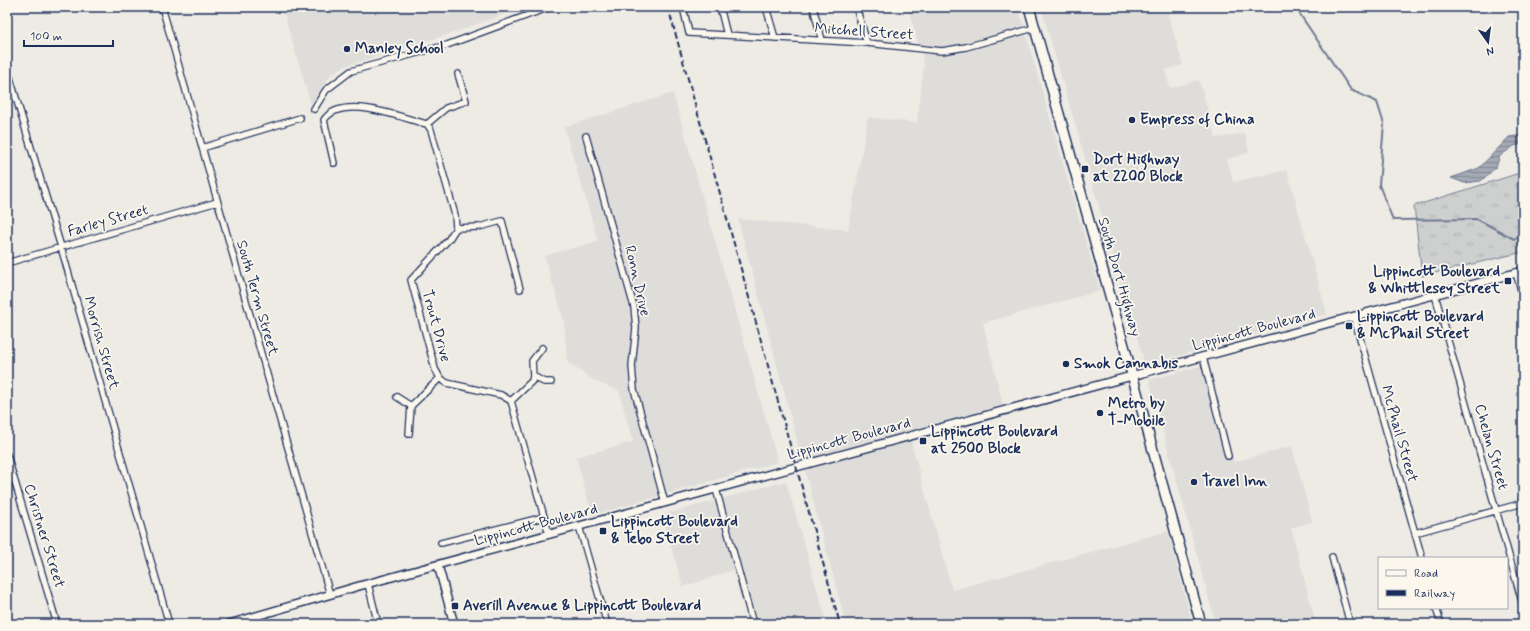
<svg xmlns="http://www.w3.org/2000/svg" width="1530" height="631" font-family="Mynerve,sans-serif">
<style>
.built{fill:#deddda}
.grass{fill:url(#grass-tufts);stroke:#747f96}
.water{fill:url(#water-rules);stroke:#6d7892}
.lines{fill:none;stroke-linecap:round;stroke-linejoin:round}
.stream{stroke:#6d7892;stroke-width:2}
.minor-casing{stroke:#1b2f5e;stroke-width:8}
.tertiary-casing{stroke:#1b2f5e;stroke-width:10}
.primary-casing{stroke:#1b2f5e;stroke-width:12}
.minor{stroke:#fbf7ec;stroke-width:5.5}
.tertiary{stroke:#fbf7ec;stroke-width:7}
.primary{stroke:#fbf7ec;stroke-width:9}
.rail{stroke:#1b2f5e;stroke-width:2;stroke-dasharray:6 3;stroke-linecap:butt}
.poi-dot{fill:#1b2f5e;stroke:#fbf7ec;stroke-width:1.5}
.labels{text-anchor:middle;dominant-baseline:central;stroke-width:3.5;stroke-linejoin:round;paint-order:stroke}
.street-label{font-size:15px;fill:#1b2f5e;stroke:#fbf7ec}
.poi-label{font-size:15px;font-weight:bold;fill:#1b2f5e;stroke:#fbf7ec;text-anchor:start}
</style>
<defs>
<pattern id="grass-tufts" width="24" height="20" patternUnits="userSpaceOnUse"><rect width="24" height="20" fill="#cecfcf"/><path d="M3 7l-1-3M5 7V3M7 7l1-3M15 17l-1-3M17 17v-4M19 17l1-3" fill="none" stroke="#b0b2b4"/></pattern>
<pattern id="water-rules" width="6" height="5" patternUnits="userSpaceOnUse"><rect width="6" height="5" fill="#a3a8b4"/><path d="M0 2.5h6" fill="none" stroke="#848996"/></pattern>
</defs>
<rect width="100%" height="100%" fill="#eeebe4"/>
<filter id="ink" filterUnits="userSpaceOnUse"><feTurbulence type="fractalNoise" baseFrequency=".025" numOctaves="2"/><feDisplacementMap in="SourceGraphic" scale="8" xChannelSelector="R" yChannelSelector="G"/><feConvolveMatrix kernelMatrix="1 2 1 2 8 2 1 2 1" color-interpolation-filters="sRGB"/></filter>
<g filter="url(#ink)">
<path class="built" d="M282,7H522L453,33L344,66L331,74L311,105Z
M908,7H1018L1100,291L983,323L1003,405L908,431L952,590L1168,531L1192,624H846L738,219L848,230L868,117L917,123L924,64Z
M1041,7H1166L1183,65L1165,70L1170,88L1199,80L1216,138L1245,133L1249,153L1227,159L1233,182L1287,170L1327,314L1145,365Z
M673,93L778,462L592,515L576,457L633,442L619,391L595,381L567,362L564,320L544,256L598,241L564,127Z
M1209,364L1234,462L1292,446L1312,522L1291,528L1316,624H1216L1149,380Z
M786,481L827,624H758L742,567L683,587L662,515Z"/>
<path class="grass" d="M1523,172V252L1422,276L1414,206Z"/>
<path class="water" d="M1523,135V144L1514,146L1500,156L1496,167L1481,181L1464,183L1451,178L1479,168L1509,137Z"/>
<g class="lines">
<path class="stream" d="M1295,7L1351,90L1377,102L1384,124L1379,185L1393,220L1477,219L1514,239L1523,234"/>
<g class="minor-casing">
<path id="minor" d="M162,7L330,595
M683,7L689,33L867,43L942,51L966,47L1034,28
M720,7L727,35
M766,7L775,38
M813,7L822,40
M856,7L867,43
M7,68L61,247L169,624
M314,109L326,90L351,71L447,45L550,7
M427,124L446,108L466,101L458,74
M586,136L634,307L636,328L632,366L634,389L665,503
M202,148L300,118
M334,163L324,120C342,93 401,118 427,124L431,130L455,215L456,228L449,239L411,280L435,369L440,378L447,383L501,395L511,401L549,534
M456,228L479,227L502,221L520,289
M7,263L217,202
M1516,273L1523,297
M1435,295L1523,605
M1354,317L1422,558
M1203,357L1228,456
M533,376L544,382H551
M397,397L411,406
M511,401L532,381L533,376L532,361L542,348
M411,406L440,378
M409,434L411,406
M7,455L57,624
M716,489L753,624
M579,526L607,624
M1415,533L1523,503
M441,543L544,517
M1332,557L1350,624
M368,584L378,624
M1436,608L1441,624"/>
</g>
<g class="tertiary-casing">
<path id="tertiary" d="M438,565L454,624
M229,624L359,586L796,467L1187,361L1523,271"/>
</g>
<g class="primary-casing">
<path id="primary" d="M1029,7L1130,367L1201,624"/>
</g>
<use href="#minor" class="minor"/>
<use href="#tertiary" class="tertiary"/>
<use href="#primary" class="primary"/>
<path class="rail" d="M668,7L840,624"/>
</g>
</g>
<g class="poi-dot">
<circle cx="347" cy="49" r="4"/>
<circle cx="1132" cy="120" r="4"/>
<rect x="1081" y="165" width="8" height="8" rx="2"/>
<rect x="1504" y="277" width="8" height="8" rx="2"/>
<rect x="1345" y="322" width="8" height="8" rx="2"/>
<circle cx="1066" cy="364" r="4"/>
<circle cx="1100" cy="413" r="4"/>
<rect x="919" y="437" width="8" height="8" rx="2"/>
<circle cx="1194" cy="482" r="4"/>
<rect x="599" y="527" width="8" height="8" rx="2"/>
<rect x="451" y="602" width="8" height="8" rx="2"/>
</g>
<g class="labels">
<g class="street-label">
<text transform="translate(864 32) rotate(4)">Mitchell Street</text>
<text transform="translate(108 221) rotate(-16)">Farley Street</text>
<text transform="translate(1119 277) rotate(74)">South Dort Highway</text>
<text transform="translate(637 281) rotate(77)">Ronn Drive</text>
<text transform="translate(257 298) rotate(74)">South Term Street</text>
<text transform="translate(436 326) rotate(75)">Trout Drive</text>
<text transform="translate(1254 330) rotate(-15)">Lippincott Boulevard</text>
<text transform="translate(101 343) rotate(74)">Morrish Street</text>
<text transform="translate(1399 434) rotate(74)">McPhail Street</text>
<text transform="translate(849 439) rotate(-15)">Lippincott Boulevard</text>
<text transform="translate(1491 447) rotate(74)">Chelan Street</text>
<text transform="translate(536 525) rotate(-15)">Lippincott Boulevard</text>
<text transform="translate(44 536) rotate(73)">Christner Street</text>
</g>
<g class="poi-label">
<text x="355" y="49">Manley School</text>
<text x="1140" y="120">Empress of China</text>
<text x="1093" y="160">Dort Highway<tspan x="1093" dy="17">at 2200 Block</tspan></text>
<text x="1500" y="272" text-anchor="end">Lippincott Boulevard<tspan x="1500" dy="17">&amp; Whittlesey Street</tspan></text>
<text x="1357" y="317">Lippincott Boulevard<tspan x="1357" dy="17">&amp; McPhail Street</tspan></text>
<text x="1074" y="364">Smok Cannabis</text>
<text x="1108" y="404">Metro by<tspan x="1108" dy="17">T-Mobile</tspan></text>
<text x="931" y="432">Lippincott Boulevard<tspan x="931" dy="17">at 2500 Block</tspan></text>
<text x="1202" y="482">Travel Inn</text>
<text x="611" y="522">Lippincott Boulevard<tspan x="611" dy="17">&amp; Tebo Street</tspan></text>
<text x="463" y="606">Averill Avenue &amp; Lippincott Boulevard</text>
</g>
</g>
<rect width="1530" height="631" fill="none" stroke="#fbf7ec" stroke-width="24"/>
<rect x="12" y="12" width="1506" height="607" fill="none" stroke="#1b2f5e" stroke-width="1.5" filter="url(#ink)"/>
<rect x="1378" y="557" width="130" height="52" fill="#fbf7ec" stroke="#a1a7b3"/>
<rect x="1386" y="570" width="20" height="6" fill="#fbf7ec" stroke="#a1a7b3"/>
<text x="1414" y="577" font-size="12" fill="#1b2f5e">Road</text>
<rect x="1386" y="590" width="20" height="6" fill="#1b2f5e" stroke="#a1a7b3"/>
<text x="1414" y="597" font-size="12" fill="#1b2f5e">Railway</text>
<g transform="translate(1488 42) rotate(166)" stroke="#fbf7ec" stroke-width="3" paint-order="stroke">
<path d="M0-3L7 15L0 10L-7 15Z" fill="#1b2f5e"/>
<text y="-6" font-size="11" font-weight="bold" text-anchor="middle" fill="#1b2f5e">N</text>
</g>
<path d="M24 40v6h89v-6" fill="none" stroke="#1b2f5e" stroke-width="2"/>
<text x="30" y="40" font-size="12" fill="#1b2f5e" stroke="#fbf7ec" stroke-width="3" paint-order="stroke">100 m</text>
</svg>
